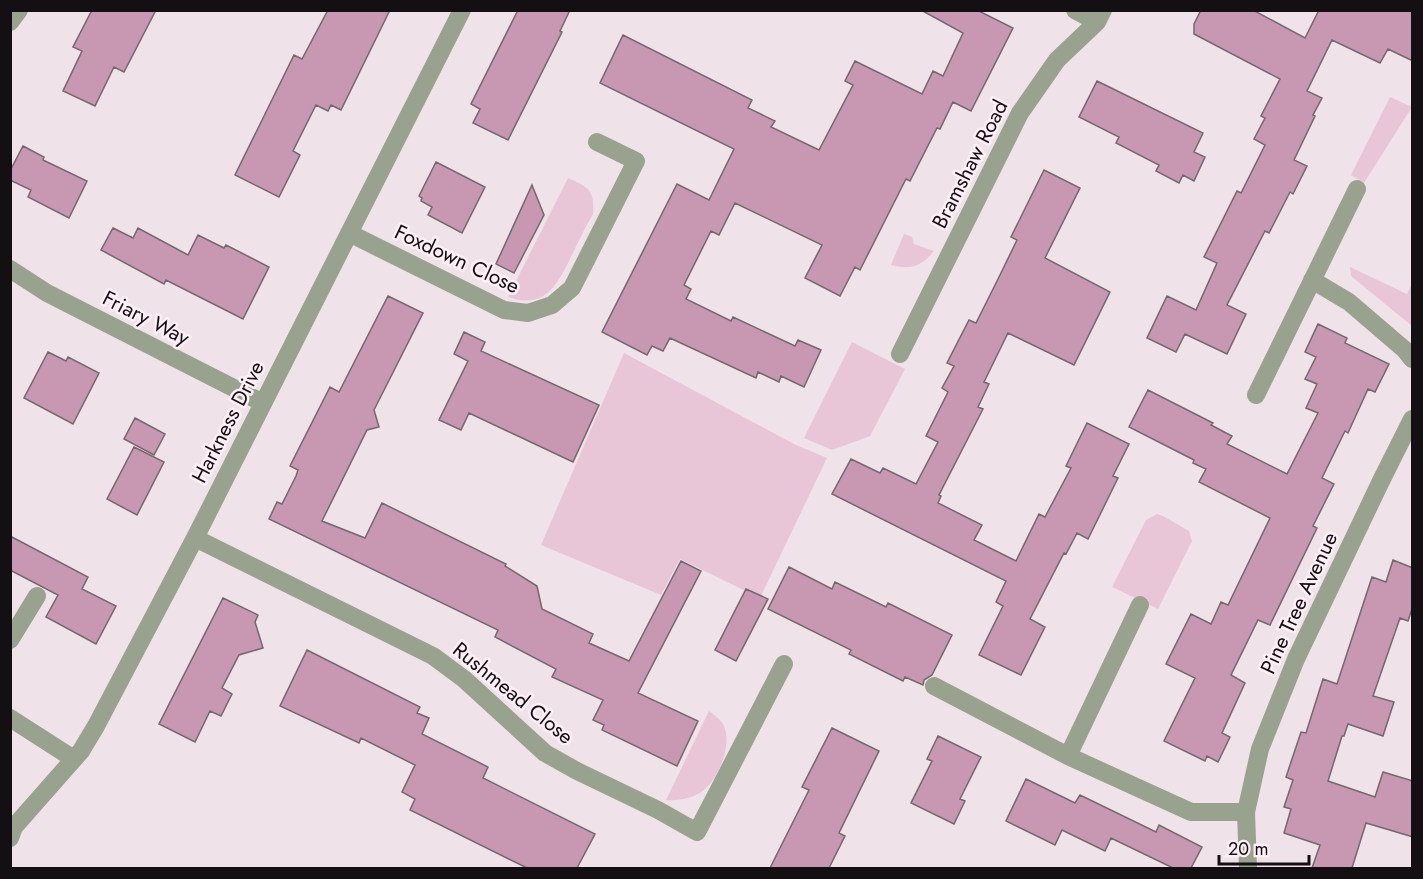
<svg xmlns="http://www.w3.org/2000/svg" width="1423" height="879" font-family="Jost,sans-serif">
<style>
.green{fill:#e8c6d8}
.building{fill:#c898b2;stroke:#74676e;stroke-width:1.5}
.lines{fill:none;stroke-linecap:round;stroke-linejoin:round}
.minor{stroke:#99a28e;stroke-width:18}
.labels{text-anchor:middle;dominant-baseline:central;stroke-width:5;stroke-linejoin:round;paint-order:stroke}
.street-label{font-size:21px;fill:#140f12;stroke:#feeff7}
</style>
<rect width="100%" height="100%" fill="#f0e2e9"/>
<path class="green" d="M1390,97L1412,107L1364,183L1351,175Z
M568,178C588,187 595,190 593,214C585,228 578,242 571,257C557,285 545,310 508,297Z
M904,234L912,237L914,244L934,251C921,267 910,270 891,265Z
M1350,267L1407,294L1412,284V326L1351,276Z
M852,342L905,369L870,436L832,450L804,438Z
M624,353L796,445L827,458L760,598L680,559L661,595L541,545Z
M1157,514L1163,516L1189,531L1192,541L1158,609L1112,587L1146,520Z
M709,711C714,715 720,719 723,724C733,743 720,775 705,789C696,798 679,801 666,800Z"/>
<path class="building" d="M92,10H156L124,72L114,67L95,106L63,91L82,51L73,47Z
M328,10H390L341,110L331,105L328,111L316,105L293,151L300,155L279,197L235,175L294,55L302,59Z
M518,10H570L560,31L562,32L508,140L473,123L480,109L471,104Z
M921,10H977L1013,28L971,111L953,102L940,129L937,128L910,181L906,179L860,270L855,267L840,296L805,278L822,245L735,203L719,235L711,231L684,285L691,289L686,299L731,321L733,317L795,346L798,340L821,350L804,387L781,376L779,382L758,372L756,378L670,338L663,351L652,346L647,355L602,332L677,184L709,200L734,149L600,83L623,35L752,100L748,108L775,121L771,127L819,150L853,85L845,81L855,61L922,94L933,71L943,76L963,33Z
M1201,10H1253L1305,38L1319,10H1413V61L1388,49L1380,63L1332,40L1307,91L1322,98L1313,115L1315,116L1294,160L1307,166L1293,194L1290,192L1269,233L1265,231L1227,305L1246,314L1227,354L1185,334L1176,352L1147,338L1167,296L1196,310L1217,263L1204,257L1237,191L1241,193L1265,145L1254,139L1265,118L1261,116L1280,79L1194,34V24Z
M1097,81L1203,133L1194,152L1205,157L1194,181L1183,175L1179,183L1156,171L1159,165L1116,143L1119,137L1079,117Z
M23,146L44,157L43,160L87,181L69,218L28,197L31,190L10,180V171Z
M436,162L485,187L462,233L428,215L432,207L421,201L422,198L419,196Z
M1044,170L1080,188L1045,258L1110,292L1074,365L1008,333L984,382L989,384L978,407L983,409L939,495L941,496L938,503L982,525L974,540L1016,561L1039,514L1045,517L1071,468L1066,466L1087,423L1129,444L1113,476L1118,478L1088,539L1077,533L1066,554L1064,553L1030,619L1045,627L1021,675L979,655L1003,606L996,602L1006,581L832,494L851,459L880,473L883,468L916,484L938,442L926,436L948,392L942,388L954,366L947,363L969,320L976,323L999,277L1017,240L1011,237Z
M532,185L544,215L514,273L496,264Z
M113,228L133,238L138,228L188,255L198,235L224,248L226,245L269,267L243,319L166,280L164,284L101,250Z
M388,296L423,313L374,410L379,427L367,430L322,521L365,538L382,503L506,564L505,566L537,586L542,609L593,634L589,643L629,661L681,561L701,571L638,693L698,721L677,766L602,730L604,725L593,720L603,700L552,677L556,669L495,637L498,630L269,519L277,502L282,504L296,476L298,470L290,466L330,387L339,392Z
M1318,324L1347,338L1345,343L1389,364L1375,392L1368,389L1348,433L1345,431L1322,478L1334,484L1313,526L1317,528L1270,625L1258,620L1231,675L1245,683L1222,733L1230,737L1218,762L1207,756L1205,761L1164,741L1195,678L1166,664L1191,614L1211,624L1221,602L1228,605L1270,518L1199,482L1206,469L1193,463L1194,460L1129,427L1148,390L1213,423L1211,425L1232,436L1227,444L1287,474L1318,413L1306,408L1317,384L1305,379L1316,357L1305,352Z
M464,332L485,342L481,351L599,405L573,462L469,413L461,430L439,420L468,361L454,354Z
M48,352L66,361L68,357L99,373L73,424L24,398Z
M135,418L165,434L154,455L124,439Z
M134,447L164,462L137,515L107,499Z
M10,536L88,577L82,589L116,606L96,644L46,617L58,595L10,570Z
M1393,560L1413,568V606L1408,621L1400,618L1373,696L1394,702L1383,736L1348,724L1344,736H1342L1328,781L1375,797L1383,772L1413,781V837L1366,823L1352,868H1312L1320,845L1284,833L1291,809L1284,807L1293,780L1286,777L1301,732L1306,733L1323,679L1337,684L1372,577L1386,582Z
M789,567L832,589L835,582L886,607L888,603L952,635L932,675L924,680L923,685L905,677L903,681L849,654L851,650L768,609Z
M746,589L768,599L736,661L715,650Z
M223,598L258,615L255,622L263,648L239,655L222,688L232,694L221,716L210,711L195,742L159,724Z
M307,650L420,707L417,713L429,718L422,734L488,767L483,778L595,834L577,868H527L410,810L415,799L402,792L415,765L361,738L359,743L280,706Z
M832,728L879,751L839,833L845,836L829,868H770L809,790L802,787Z
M938,736L981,757L960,799L965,801L954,824L911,803L932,761L927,759Z
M1026,779L1075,803L1080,795L1156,832L1159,825L1202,847L1191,868H1173L1111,838L1105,851L1062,830L1055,845L1006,821Z"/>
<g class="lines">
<path class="minor" d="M1075,10L1097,22
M10,22L19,10
M349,233L504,310L528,313L552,305L572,288L636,161L597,142
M10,269L47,293L263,403
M1312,280L1349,302L1405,350L1412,359
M900,354L1020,113L1057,60L1097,22L1103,10
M1256,395L1357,189
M195,538L433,656L464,679L545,753L577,771L658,810L697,832L784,664
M10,640L37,596
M934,686L1068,756L1191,812H1246
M10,718L74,759
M1068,756L1140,605
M10,838L14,827L81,751L96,726L195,538L462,10
M1248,868L1246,812L1260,749L1296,659L1381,481L1412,419"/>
</g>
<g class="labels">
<g class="street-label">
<text transform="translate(970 164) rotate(-63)">Bramshaw Road</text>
<text transform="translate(457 259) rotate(25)">Foxdown Close</text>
<text transform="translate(146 318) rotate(27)">Friary Way</text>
<text transform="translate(228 422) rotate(-63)">Harkness Drive</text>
<text transform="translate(1299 603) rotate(-65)">Pine Tree Avenue</text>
<text transform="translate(513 693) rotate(39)">Rushmead Close</text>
</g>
</g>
<rect width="1423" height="879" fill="none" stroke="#140f12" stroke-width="24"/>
<path d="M1219 855v9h90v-9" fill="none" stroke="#140f12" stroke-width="3"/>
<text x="1228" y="855" font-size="18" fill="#140f12" stroke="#feeff7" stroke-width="4.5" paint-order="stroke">20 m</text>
</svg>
